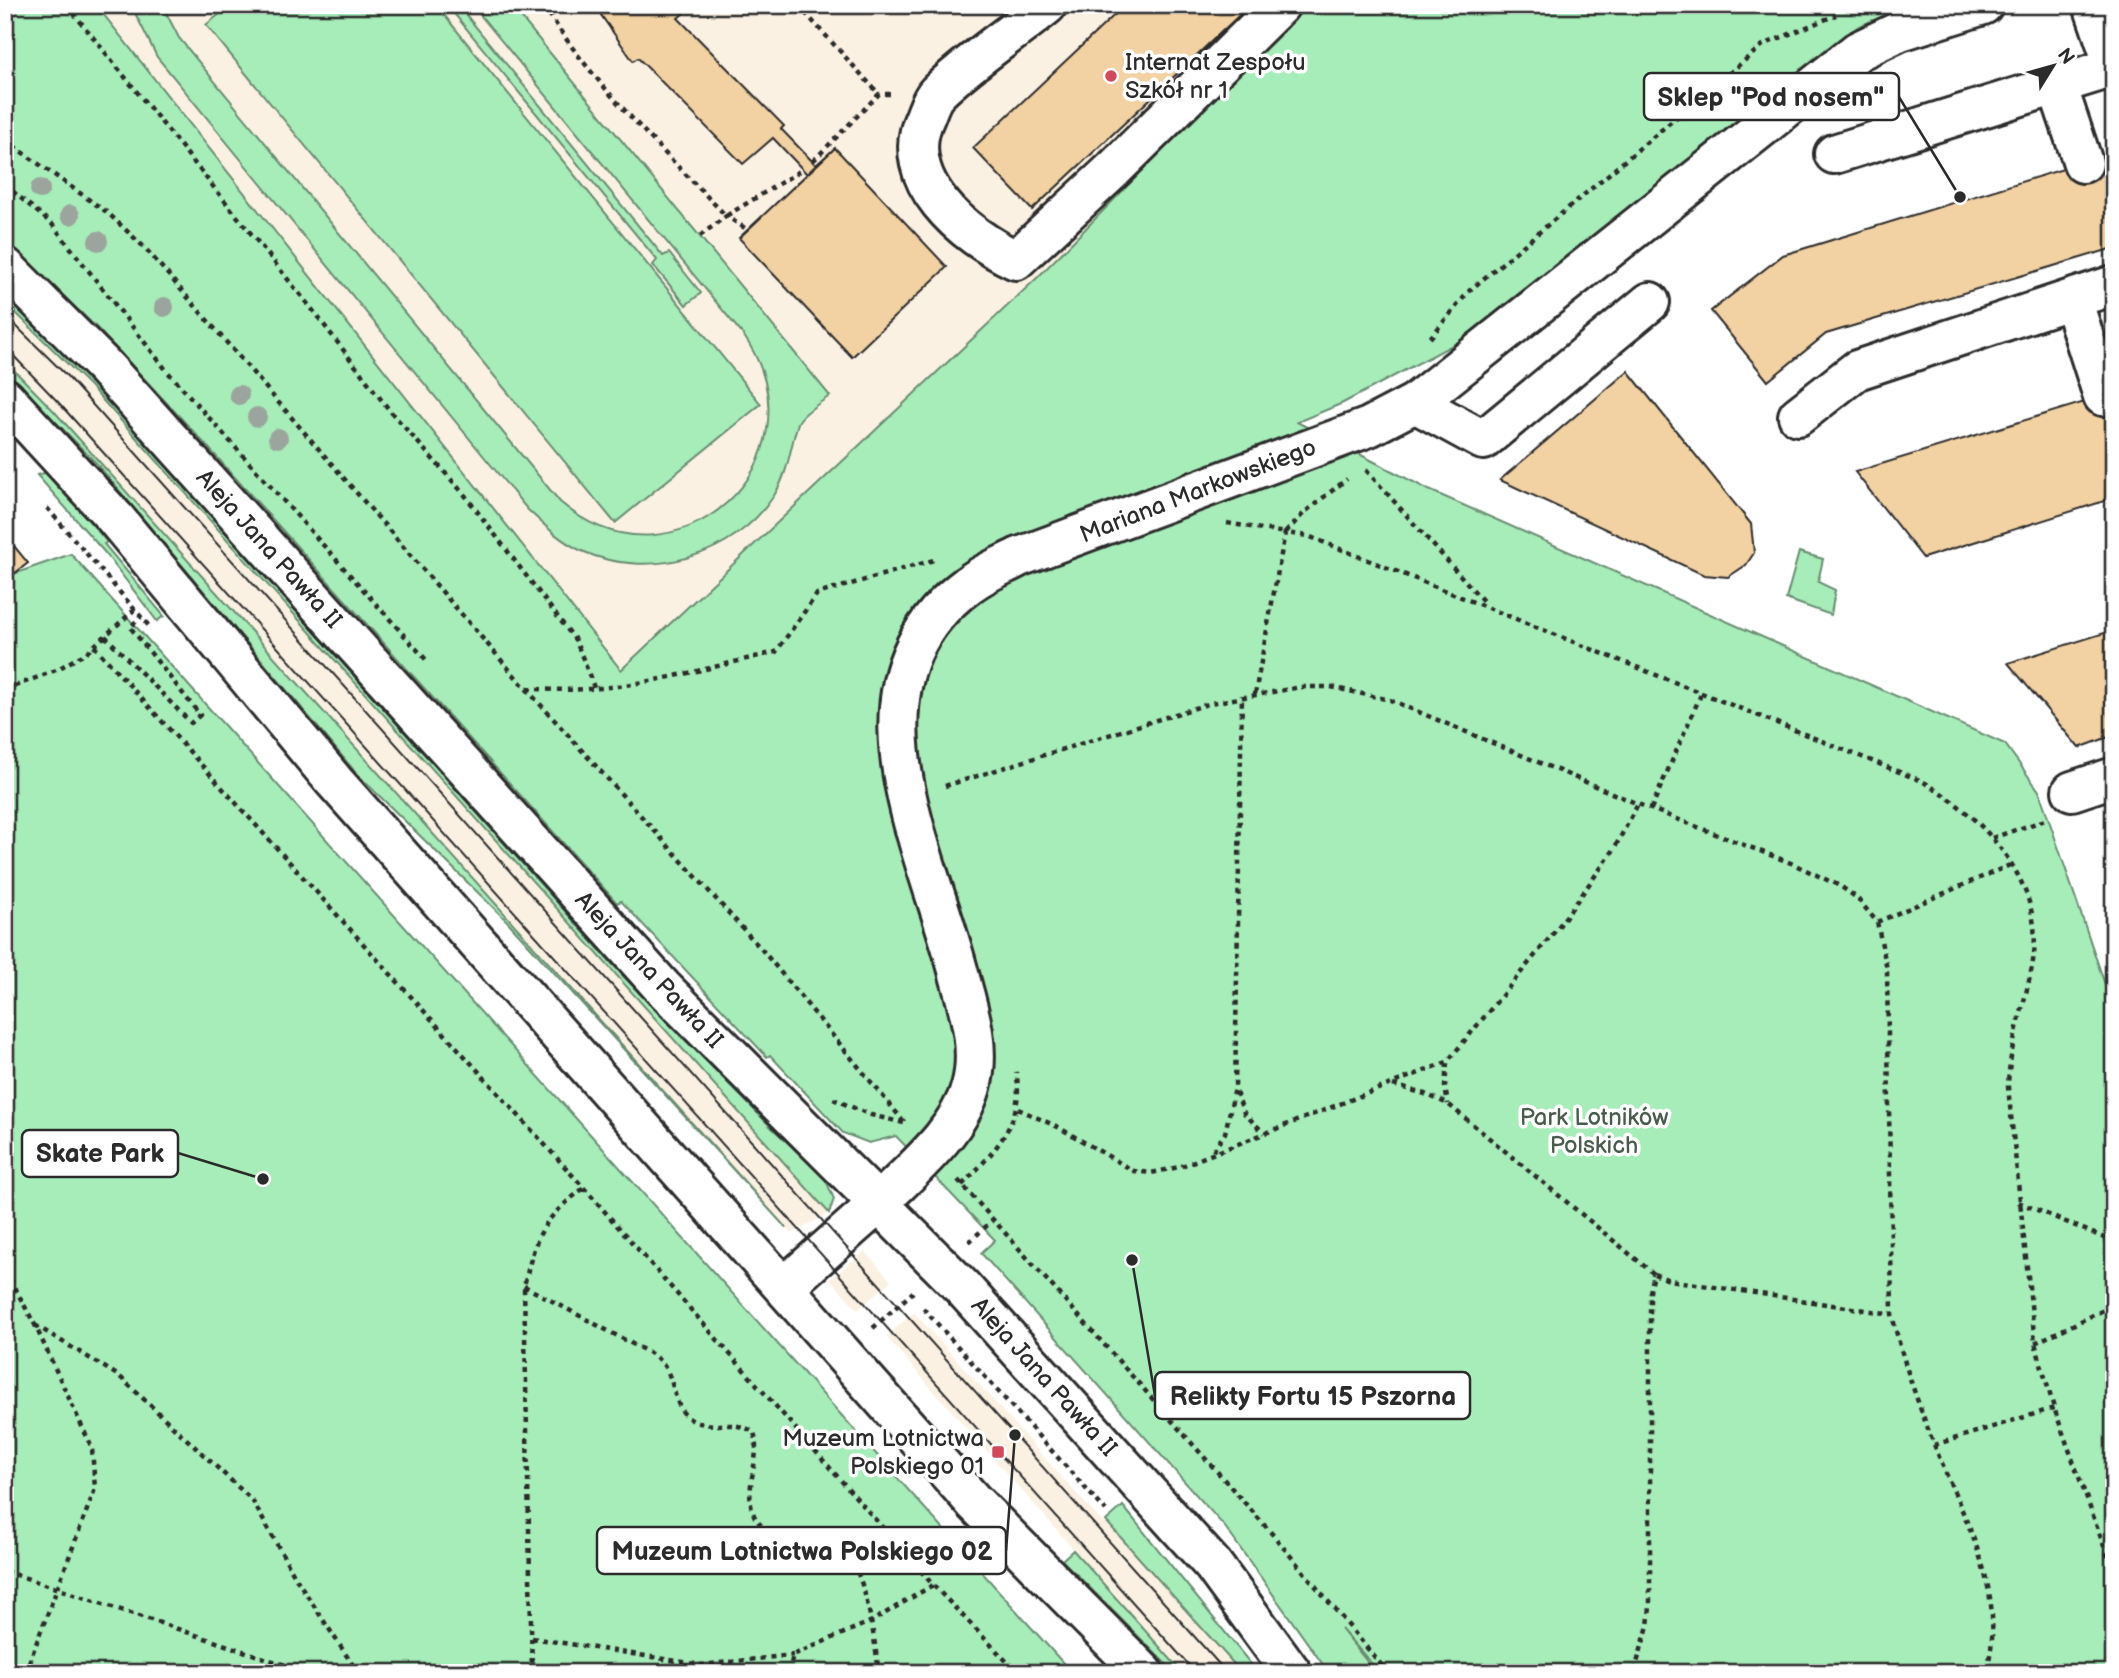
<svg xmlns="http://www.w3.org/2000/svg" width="2119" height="1678" font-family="'Balsamiq Sans',sans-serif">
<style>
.built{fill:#fbf1e3}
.green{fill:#a7edb9;stroke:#698c72;stroke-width:2}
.building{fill:#f2d1a3;stroke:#2b2b2b;stroke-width:2}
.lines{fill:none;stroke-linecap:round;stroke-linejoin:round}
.minor-casing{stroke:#2b2b2b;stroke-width:44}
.major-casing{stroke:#2b2b2b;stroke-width:44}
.path{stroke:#2b2b2b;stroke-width:4.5;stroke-dasharray:5 5;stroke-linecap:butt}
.minor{stroke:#fff;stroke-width:38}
.major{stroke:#fff;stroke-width:38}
.tram{stroke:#2b2b2b;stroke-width:2}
.tree{fill:#9ba59e}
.poi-dot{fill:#d1495b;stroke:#fff;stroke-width:2.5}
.labels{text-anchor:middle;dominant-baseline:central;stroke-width:7;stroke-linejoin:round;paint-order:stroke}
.poi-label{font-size:24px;fill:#2b2b2b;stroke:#fff;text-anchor:start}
.street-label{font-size:24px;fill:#2b2b2b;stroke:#fff}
.park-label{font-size:24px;fill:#4a5c4e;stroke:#fff}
.leader{fill:none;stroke:#2b2b2b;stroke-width:2.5}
.callout-dot{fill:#2b2b2b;stroke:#fff;stroke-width:2.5}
.callout{fill:#fff;stroke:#2b2b2b;stroke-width:2.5}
.callout-label{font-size:26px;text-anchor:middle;font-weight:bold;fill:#2b2b2b}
</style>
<rect width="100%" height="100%" fill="#fff"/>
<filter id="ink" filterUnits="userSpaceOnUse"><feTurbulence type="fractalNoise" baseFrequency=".0143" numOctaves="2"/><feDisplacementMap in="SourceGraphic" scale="14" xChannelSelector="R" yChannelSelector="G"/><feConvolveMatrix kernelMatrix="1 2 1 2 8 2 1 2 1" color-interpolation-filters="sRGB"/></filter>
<g filter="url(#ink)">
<path class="built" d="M96,5H1305L1038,277L621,670Z
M5,302L90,386L829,1213L792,1234L53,410L5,361Z
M865,1251L891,1281L858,1310L830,1279Z
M914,1312L1103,1523L1106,1521L1242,1673H1183L886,1337Z"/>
<path class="green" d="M5,5H96L621,670L1038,277L1305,5H1909L1857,27L1481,330L1343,403L1297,422L1429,490L2005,744L2039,791L2114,1011V1673H1380L1341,1629L1376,1673H1329L1225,1527L981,1253L995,1240L896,1136L869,1143L843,1133L770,1055L767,1057L621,901L617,903L206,445L97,328L5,240Z
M131,5H162L179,38L560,502C674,601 829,461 744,336L472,5H511L830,396C821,402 801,414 798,423C790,447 789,471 775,494C735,557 649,581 582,551C560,541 544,525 527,509L157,57Z
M231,5H436L761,404L615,523L206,25Z
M447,5H458L663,256L669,253L701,293L686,305L653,265L657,260Z
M5,294L64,352L622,975L770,1126L825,1178L834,1199L829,1213L90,386L5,302Z
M5,361L53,410L787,1229L508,922L357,774L97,464L5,370Z
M48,472L107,542L104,544L164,616L157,621L106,554L37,475Z
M1799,552L1823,559L1818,582L1835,590L1831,615L1786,599Z
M71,554L1072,1673H5V577Z
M1123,1506L1258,1673H1242L1106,1521Z
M1073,1550L1183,1673H1175L1062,1560Z"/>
<path class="building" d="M600,5H693L678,18L784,126L781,129L816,165L807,174L773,138L743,164L638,58L633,61L601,15L604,12Z
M600,5H693L678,18L784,126L781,129L816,165L835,148L947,267L852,357L739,238L807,174L773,138L743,164L638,58L633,61L601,15L604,12Z
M1125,5H1250L1032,210L973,148Z
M835,148L947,267L852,357L739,238Z
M2099,158L2114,207V248L1826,334L1768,381L1711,311L1783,255Z
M1628,371L1751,524L1754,553L1746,565L1728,577L1704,575L1500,480Z
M2114,393V498L1923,558L1855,472Z
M5,535L28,563L5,581Z
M2114,630V735L2079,748L2008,663Z"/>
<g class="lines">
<g class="minor-casing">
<path id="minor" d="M1047,5C1013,33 967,63 937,93C931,99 928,110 925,117C896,179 964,236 1016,260L1114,169L1280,5
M2093,5L2114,66
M2057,85L2083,163
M1834,154L2114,67
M2072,299L2103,396
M1415,403L1483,440L1650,302
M1798,416L1857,370L2114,285
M2072,791L2114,777
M879,1203C911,1170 958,1133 971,1087C981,1050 970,1014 960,978C929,852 834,684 968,585C983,573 1002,566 1019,557L1369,427L1415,403L1858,51L1900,31L1983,5"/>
</g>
<g class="major-casing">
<path id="major" d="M5,267L104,366L663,988L962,1287L1213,1565L1292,1673
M5,398L115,518L334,781L974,1502L1144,1673
M784,1287L879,1203"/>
</g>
<path class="path" d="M67,5L315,313L390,411L464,494L576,641L595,690
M544,5C587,79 667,154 726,216L803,169
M798,5L879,94
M5,140L108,213L145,248L521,683L763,951L905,1123
M813,161L879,94H892
M5,185L52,224L167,371L429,663
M700,236L726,216L748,230
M1430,338L1470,290L1763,45L1836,15
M1366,470L1484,602
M47,508L149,626
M1227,523L1285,533L1305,512L1347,479
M105,636L191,723L200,715L130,627L141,617
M94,646L584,1188L933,1585L1018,1673
M527,688C612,697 694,671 776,652L817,594L937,559
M5,690L56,670L86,653L134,610
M1255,694L1285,533L1308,536L1922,781C1984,817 2046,883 2033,961C2026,1003 2009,1043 2008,1087L2035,1343L2054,1408L2114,1574
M945,786L1211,703L1301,687H1331L1390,700L1638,804L1791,863L1840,886L1857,898L1877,922L1887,969L1892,1314C1902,1359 1918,1404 1935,1447C1964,1520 2009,1592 1986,1673
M1651,809L1702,692
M1992,838L2048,819
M1877,922L2010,865
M1447,1063L1445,1087L1448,1104
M1393,1085L1425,1094L1448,1104L1654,1274L1650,1292V1607L1648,1626L1634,1673
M1236,1092L1244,1113L1264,1133
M833,1099L871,1115L904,1123
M1018,1109L1058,1127L1134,1171L1151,1173L1179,1167L1447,1062L1556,930L1613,851L1638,804
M1213,1151L1225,1133L1235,1088L1242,695
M958,1180L1268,1529L1388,1673
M962,1185C994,1152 1026,1121 1016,1072
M2018,1202L2114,1242
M969,1242L992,1221
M5,1270L35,1325L92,1448L95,1489L25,1673
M1654,1274L1669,1280L1892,1314
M524,1286L655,1356C659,1360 664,1365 666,1369C677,1387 673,1417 700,1423C721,1428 733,1420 754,1432C759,1452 753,1466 751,1485C743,1549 806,1536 845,1548C868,1584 873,1631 879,1673
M923,1308L1106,1511
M35,1325L119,1376L252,1500L297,1580L358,1673
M873,1328L913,1292
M2035,1343L2114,1305
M1934,1445L2054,1408
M5,1571L309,1673
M532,1638L702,1665L793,1655
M532,1673L524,1286C537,1233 540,1222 584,1188
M789,1673L793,1655L872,1621L933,1585"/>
<use href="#minor" class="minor"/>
<use href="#major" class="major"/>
<path class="tram" d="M5,315L66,375L1227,1673
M5,347L58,402L1196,1673"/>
</g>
<g class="tree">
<circle cx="40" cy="189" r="10"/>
<circle cx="70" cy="215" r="10"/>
<circle cx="98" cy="241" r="10"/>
<circle cx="164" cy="307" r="10"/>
<circle cx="239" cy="395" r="10"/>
<circle cx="257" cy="417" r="10"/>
<circle cx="278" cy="438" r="10"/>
</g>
</g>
<g class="poi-dot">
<circle cx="1111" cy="76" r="7"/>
<rect x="991" y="1445" width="14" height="14" rx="3.5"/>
</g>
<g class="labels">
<g class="poi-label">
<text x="1125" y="62">Internat Zespołu<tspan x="1125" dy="28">Szkół nr 1</tspan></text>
<text x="984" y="1438" text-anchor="end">Muzeum Lotnictwa<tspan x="984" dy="28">Polskiego 01</tspan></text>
</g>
<g class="street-label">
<text transform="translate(1198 491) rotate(-21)">Mariana Markowskiego</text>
<text transform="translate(269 549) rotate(48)">Aleja Jana Pawła II</text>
<text transform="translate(649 970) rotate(47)">Aleja Jana Pawła II</text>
<text transform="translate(1044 1377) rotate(48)">Aleja Jana Pawła II</text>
</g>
<g class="park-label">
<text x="1594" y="1117">Park Lotników<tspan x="1594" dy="28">Polskich</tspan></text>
</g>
</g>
<path class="leader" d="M1960 197L1899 97M263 1179L178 1153M1132 1260L1155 1396M1015 1435L1006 1551"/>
<g class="callout-dot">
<circle cx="1960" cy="197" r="7"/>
<circle cx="263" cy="1179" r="7"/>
<circle cx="1132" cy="1260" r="7"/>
<circle cx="1015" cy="1435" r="7"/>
</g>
<g class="callout">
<rect x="1644" y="73" width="255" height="47" rx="7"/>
<rect x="22" y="1130" width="156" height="47" rx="7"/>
<rect x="1155" y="1372" width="315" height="47" rx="7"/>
<rect x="597" y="1527" width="409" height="47" rx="7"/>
</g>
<g class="callout-label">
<text x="1771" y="106">Sklep "Pod nosem"</text>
<text x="100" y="1162">Skate Park</text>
<text x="1313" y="1405">Relikty Fortu 15 Pszorna</text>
<text x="802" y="1560">Muzeum Lotnictwa Polskiego 02</text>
</g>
<rect width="2119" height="1678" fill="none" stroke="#fff" stroke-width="28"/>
<rect x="14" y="14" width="2091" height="1650" fill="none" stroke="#2b2b2b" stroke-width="2.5" filter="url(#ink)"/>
<g transform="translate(2053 66) rotate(53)" stroke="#ffffff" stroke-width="5" paint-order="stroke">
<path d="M0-5L12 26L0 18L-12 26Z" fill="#2b2b2b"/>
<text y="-10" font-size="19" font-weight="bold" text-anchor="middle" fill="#2b2b2b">N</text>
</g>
</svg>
